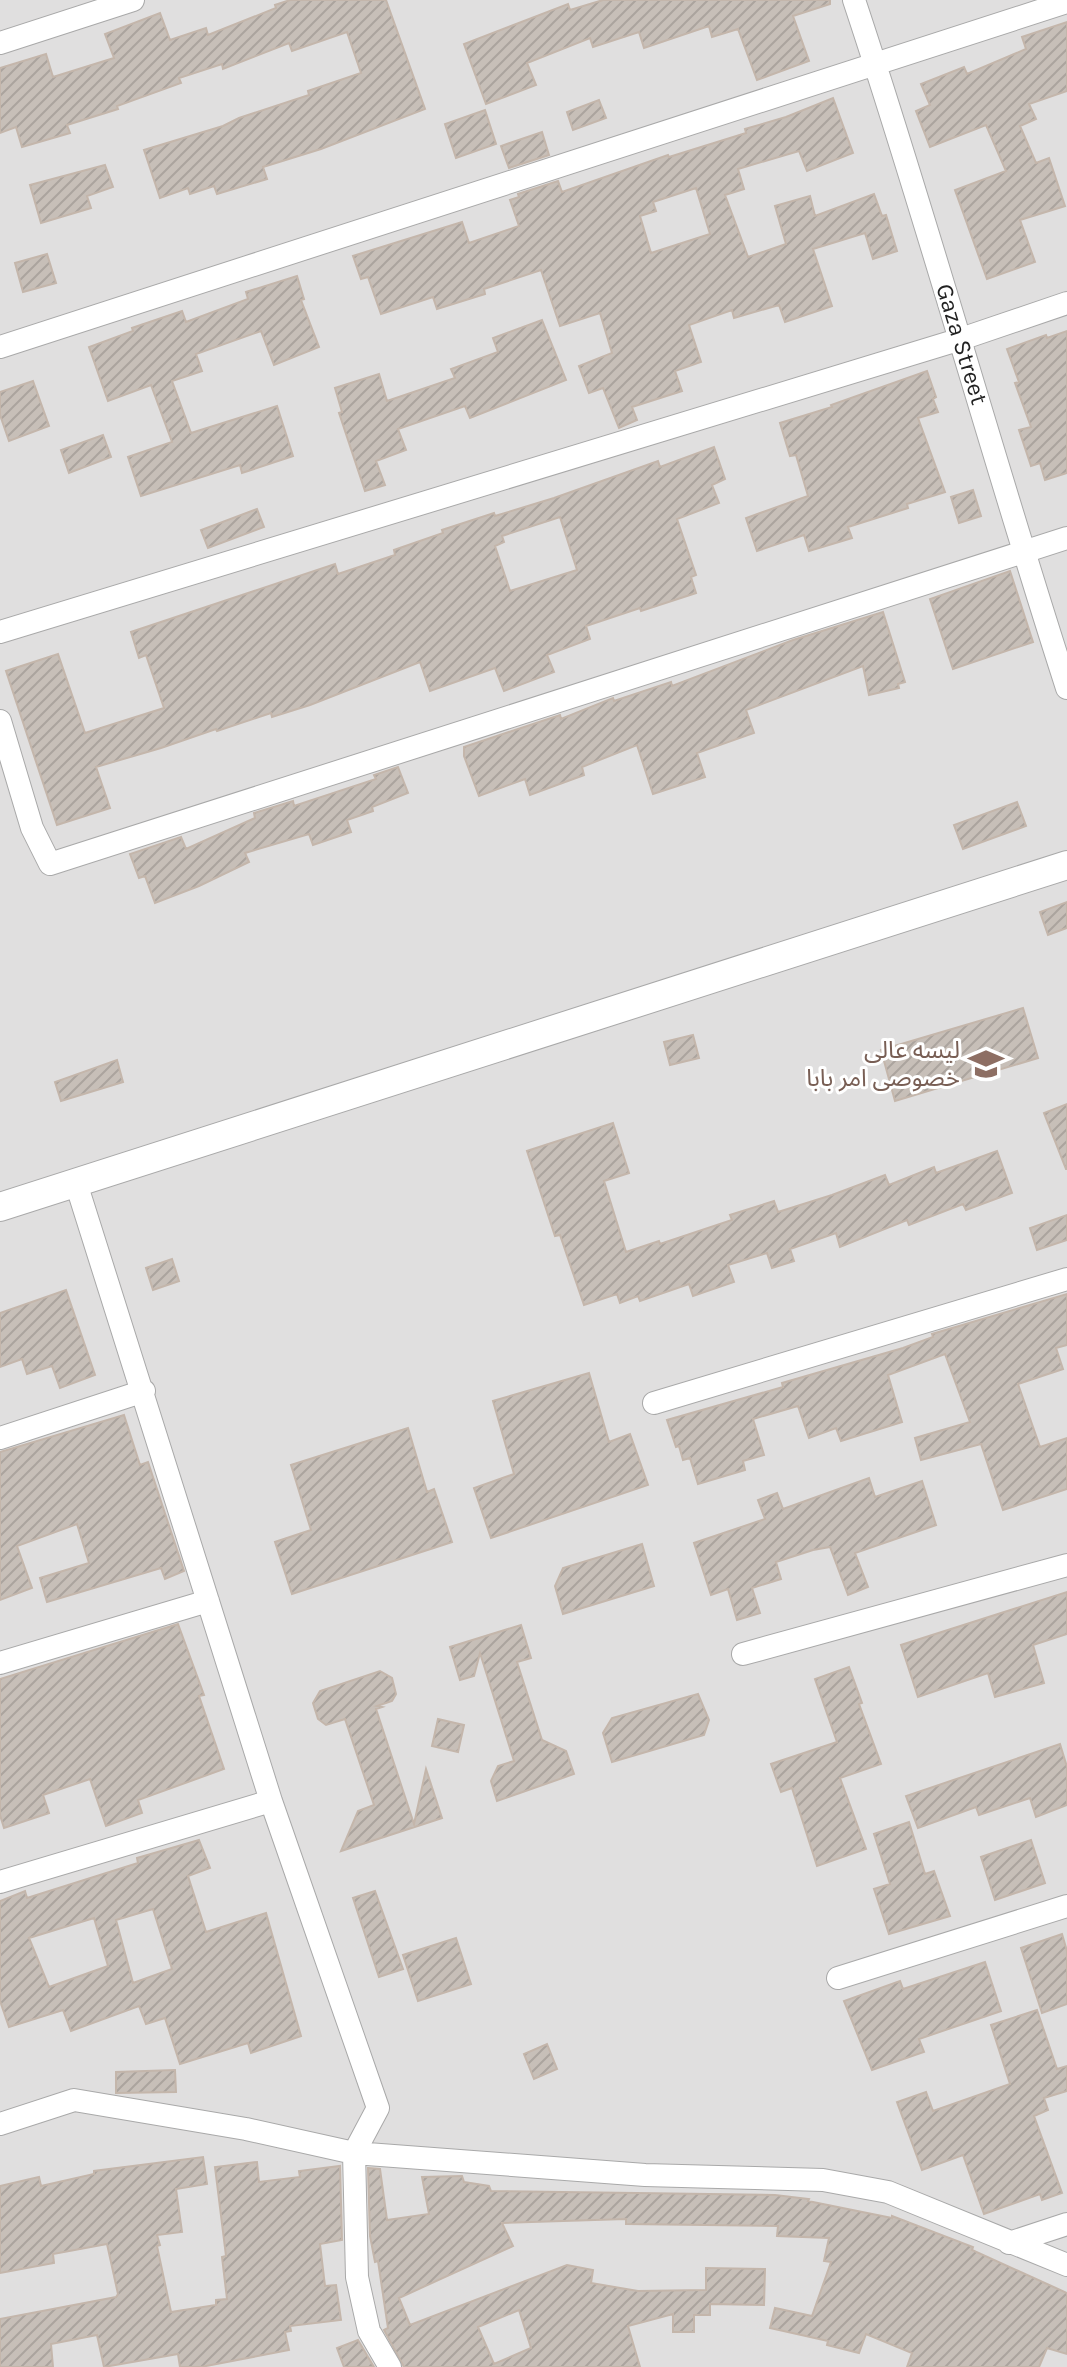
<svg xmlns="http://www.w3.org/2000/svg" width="1067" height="2367" font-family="Karla,'Noto Sans Arabic',sans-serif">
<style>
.residential{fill:#e0dfdf}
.building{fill:url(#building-hatch);stroke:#c4b6ab;stroke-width:2;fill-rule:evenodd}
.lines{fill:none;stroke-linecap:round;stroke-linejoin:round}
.minor-casing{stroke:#a9a9a9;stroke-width:24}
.tertiary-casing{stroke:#a9a9a9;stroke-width:30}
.minor{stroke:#fff;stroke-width:22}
.tertiary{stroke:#fff;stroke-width:28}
.labels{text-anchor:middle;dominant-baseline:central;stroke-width:6;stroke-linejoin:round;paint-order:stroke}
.street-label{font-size:24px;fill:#222;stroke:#fff}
.education-label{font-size:24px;fill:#785e54;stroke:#fff;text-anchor:end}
</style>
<defs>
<pattern id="building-hatch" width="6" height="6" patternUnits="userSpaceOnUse" patternTransform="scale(2)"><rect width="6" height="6" fill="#c7bfb8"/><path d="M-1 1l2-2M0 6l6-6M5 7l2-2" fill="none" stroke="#aba49e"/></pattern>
</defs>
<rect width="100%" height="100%" fill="#f2efe9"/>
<path class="residential" d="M0,0H1067V2367H0Z"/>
<path class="building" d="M290,0H386L425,109L321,149L263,167L267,179L217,194L214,186L190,194L188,188L160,198L144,150L223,126L239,118L309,95L308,91L361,73L347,32L292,51L289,43L223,69L222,64L179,78L181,83L117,106L118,109L67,125L70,133L22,147L16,127L0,133V68L46,54L53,77L114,58L105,34L160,13L170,40L206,28L208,35L276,8L275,5Z
M603,0H830V4L793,16L809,61L757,80L738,29L712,37L709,26L644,48L639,32L593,47L590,38L527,63L536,85L486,104L464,44L568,4L570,10Z
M1067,22V91L1029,104L1036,119L1020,126L1036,163L1049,158L1065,206L1020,220L1035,262L987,279L955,190L1006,171L986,125L930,147L916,111L930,105L921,84L964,67L967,74L1026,49L1022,37Z
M833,98L853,153L807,171L799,151L738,169L744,189L725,195L748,257L786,244L775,206L810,196L815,216L874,194L882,216L886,215L897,251L873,259L865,233L813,249L832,306L785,322L779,305L734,318L732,310L689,325L701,362L675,371L682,391L632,407L637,420L619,428L603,388L589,393L579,366L612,353L600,313L560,326L541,270L484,289L485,294L437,309L433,297L381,314L368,277L361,279L353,256L462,222L469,243L519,226L510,200L519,197L518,194L558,181L562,192L668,155L669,157L746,133L745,129L786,117ZM696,188L710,234L651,253L640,216L656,211L653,202Z
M599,100L606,118L573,130L567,112Z
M485,110L496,144L456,158L445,124Z
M542,132L549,155L509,168L501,146Z
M105,165L113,187L87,196L91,208L41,223L30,185Z
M47,254L56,283L23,292L15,263Z
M297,276L304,299L301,300L319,347L274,365L261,331L196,354L202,371L172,381L191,433L277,406L293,456L242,473L240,465L141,496L128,457L172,442L151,385L108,401L89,347L133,331L132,328L182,311L186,322L248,299L246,292Z
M542,320L566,380L470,418L465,406L398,429L406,450L376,461L385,485L365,491L339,413L342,412L335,388L379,374L387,401L455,378L451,369L498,352L493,338Z
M1067,331V473L1045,480L1040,463L1031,466L1019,430L1031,427L1015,383L1019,382L1007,349L1046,335L1047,338Z
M927,371L936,397L933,399L938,412L918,418L945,492L907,504L908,508L848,527L852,538L809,551L804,535L757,551L746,518L808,496L796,455L790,456L780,423L832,407L831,405Z
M33,381L49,426L9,441L0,415V392Z
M103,435L111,457L69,473L61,450Z
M714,447L725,479L712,485L719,503L677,519L696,575L691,577L696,593L641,611L640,608L586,626L590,639L547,655L554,672L504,691L495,668L430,691L420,662L310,705L272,717L271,713L217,731L216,729L161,748L96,767L110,808L57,825L6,671L58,654L85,733L164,708L146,655L139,658L131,632L335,564L338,574L395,555L394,550L443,533L442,530L494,513L495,516L554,498L658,461L660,467ZM560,517L577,570L510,591L495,546L504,542L502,536Z
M973,490L981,516L959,523L951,497Z
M257,509L264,527L208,548L201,530Z
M1010,571L1033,642L953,669L930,599Z
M883,612L905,682L898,684L899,688L869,695L863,666L746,710L754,733L697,753L705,777L653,794L637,745L582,767L584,775L530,795L525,779L479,796L464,756V747L560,715L561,719L613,698L614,701L671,682L672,686L793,640Z
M398,767L408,793L372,807L373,811L347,820L351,832L313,845L309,834L245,853L249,862L199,886L155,903L145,876L139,878L130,854L181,837L186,849L255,818L254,813L293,801L294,806L376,779L374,775Z
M1017,802L1026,826L963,849L954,825Z
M1067,902V928L1048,935L1040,912Z
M1023,1008L1038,1058L895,1101L881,1050Z
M693,1035L699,1058L670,1065L664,1042Z
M117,1060L123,1082L61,1101L55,1082Z
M1067,1104V1169H1066L1044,1113Z
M613,1123L629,1173L604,1181L626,1252L659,1241L660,1244L732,1220L730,1215L774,1201L778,1212L832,1195L885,1175L889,1185L934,1167L936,1173L997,1151L1012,1193L966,1210L963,1204L909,1225L907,1220L840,1247L836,1233L790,1249L794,1261L772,1268L767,1253L728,1265L734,1282L693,1296L689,1284L640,1301L638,1296L620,1303L617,1294L584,1305L560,1235L555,1236L527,1151Z
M1067,1215V1240L1037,1250L1030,1228Z
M172,1259L179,1281L153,1290L146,1268Z
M66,1290L95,1375L60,1388L52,1366L27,1374L22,1359L0,1367V1313Z
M1067,1294V1345L1056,1348L1063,1369L1018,1384L1040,1447L1067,1438V1489L1003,1510L981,1444L921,1460L915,1438L970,1422L945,1354L888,1375L902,1422L841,1441L836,1428L809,1438L798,1406L753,1419L764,1455L743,1461L745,1470L698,1484L690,1458L683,1460L679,1446L676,1447L667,1420L783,1387L782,1383L903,1348L933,1337L932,1334Z
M589,1373L609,1442L630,1434L648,1485L491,1538L474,1488L514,1474L493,1401Z
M124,1415L140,1465L148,1462L184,1571L165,1579L161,1568L47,1602L40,1578L89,1563L77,1524L17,1546L32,1588L0,1600V1452Z
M408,1428L427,1492L434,1489L452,1542L292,1594L275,1542L311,1530L291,1465Z
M869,1478L875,1497L922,1481L936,1525L855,1553L868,1587L848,1595L830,1547L813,1550L776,1562L781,1579L752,1588L760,1613L737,1620L728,1589L711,1595L694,1543L765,1519L758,1500L777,1493L783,1509Z
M642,1544L654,1586L563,1614L555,1586L563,1568Z
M1067,1592V1634L1033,1645L1044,1683L995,1697L988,1673L918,1697L901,1645Z
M178,1624L204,1695L199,1696L224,1769L138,1800L142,1813L106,1826L90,1779L43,1795L49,1813L4,1828L0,1815V1679Z
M521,1625L531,1658L517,1662L542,1740L566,1751L574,1774L497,1801L491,1781L498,1766L514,1761L480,1653L474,1676L460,1680L450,1647Z
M849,1667L862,1703L859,1704L881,1764L840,1778L866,1849L817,1866L792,1788L781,1792L771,1764L837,1742L815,1679Z
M380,1671L392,1678L396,1694L392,1701L377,1706L382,1707L376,1709L414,1824L426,1769L442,1818L341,1851L358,1811L374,1805L345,1719L326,1725L318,1719L313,1703L320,1691Z
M698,1694L709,1720L704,1735L612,1762L603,1733L612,1718Z
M438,1719L464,1725L458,1752L432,1746Z
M1060,1744L1067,1767V1805L1036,1817L1030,1798L979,1815L976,1807L918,1828L906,1796Z
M909,1822L925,1874L934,1871L950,1916L889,1934L874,1889L890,1884L874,1834Z
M199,1840L210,1868L188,1876L206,1932L266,1913L301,2036L251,2053L248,2043L180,2064L165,2018L146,2024L139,2006L71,2031L63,2010L9,2027L0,2001V1901L25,1891L27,1898L138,1863L137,1858ZM153,1909L172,1969L133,1983L116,1920ZM94,1918L108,1966L49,1987L29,1938Z
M1031,1840L1045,1883L995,1900L981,1857Z
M375,1891L403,1969L379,1977L353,1898Z
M1062,1934L1067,1951V2004L1042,2013L1021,1948Z
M456,1938L471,1984L418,2001L403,1955Z
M985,1962L1001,2011L919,2039L924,2052L872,2070L844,2001L900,1981L903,1989Z
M1037,2010L1057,2069L1067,2066V2091L1044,2098L1048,2110L1034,2116L1062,2193L1042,2200L1040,2194L984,2214L963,2155L922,2170L897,2102L926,2092L933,2111L1010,2084L991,2025Z
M547,2044L557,2069L534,2079L524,2054Z
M175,2070L176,2092L116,2093V2072Z
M203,2157L207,2184L176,2189L182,2232L157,2235L160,2245L157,2246L171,2312L216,2305V2300L227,2299L222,2257L226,2256L215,2167L257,2162L259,2182L300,2177L299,2171L340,2166L342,2240L320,2244L325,2286L336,2285L341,2320L290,2326L291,2331L285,2332L289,2350L201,2367H180L178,2354L104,2367L97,2335L51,2344L53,2367H0V2319L116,2297L118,2294L107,2244L53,2254L54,2263L0,2273V2186L39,2177L41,2186L94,2174V2171Z
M368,2168L380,2169L387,2220L429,2214L422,2177L462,2176L464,2182L489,2186L491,2191L775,2195L809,2199L808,2201L892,2218V2216L973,2247L972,2250L1067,2293V2354L1047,2348L1039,2367H907L912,2353L866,2334L859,2353L827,2345L828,2341L770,2328L775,2308L812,2316L831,2262L824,2261L829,2238L777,2236L778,2226L626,2224V2219L502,2223L513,2246L399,2298L410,2325L567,2265L593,2270L591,2283L638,2291L706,2290V2268L765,2269L764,2305L710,2304V2315H694V2332H673V2314L628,2326L640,2367H404L384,2330L388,2328L378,2261L375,2262L370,2236ZM519,2310L531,2348L494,2364L478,2327Z
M358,2340L374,2367H344L337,2348Z"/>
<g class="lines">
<g class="minor-casing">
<path id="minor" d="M854,0C930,228 993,460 1067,688
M0,43L133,0
M0,347L1067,2
M0,632L961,339L1067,303
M0,721L32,828L50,864L1067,538
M76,1183L271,1801L378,2108L354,2153L357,2277L369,2331L390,2367
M654,1403L1067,1279
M0,1438L144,1391
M743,1654L1067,1565
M0,1663L208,1601
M0,1882L271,1801
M838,1978L1067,1906
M0,2124L74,2100L246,2129L354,2153L645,2175L823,2180L888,2192L1067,2265
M1009,2243L1067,2224"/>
</g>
<g class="tertiary-casing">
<path id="tertiary" d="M0,1207L1067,865"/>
</g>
<use href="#minor" class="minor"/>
<use href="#tertiary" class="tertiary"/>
</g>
<defs>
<g id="school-bare" transform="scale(2.76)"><path d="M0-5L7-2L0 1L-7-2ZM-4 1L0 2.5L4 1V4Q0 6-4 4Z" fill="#8d6e63" stroke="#fff" stroke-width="2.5" paint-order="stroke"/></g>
</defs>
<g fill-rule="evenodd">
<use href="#school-bare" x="986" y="1064"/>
</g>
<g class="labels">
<g class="street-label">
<text transform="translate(962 344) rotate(73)">Gaza Street</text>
</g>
<g class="education-label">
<text x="960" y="1050">لیسه عالی<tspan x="960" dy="28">خصوصی امر بابا</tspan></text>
</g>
</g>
</svg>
